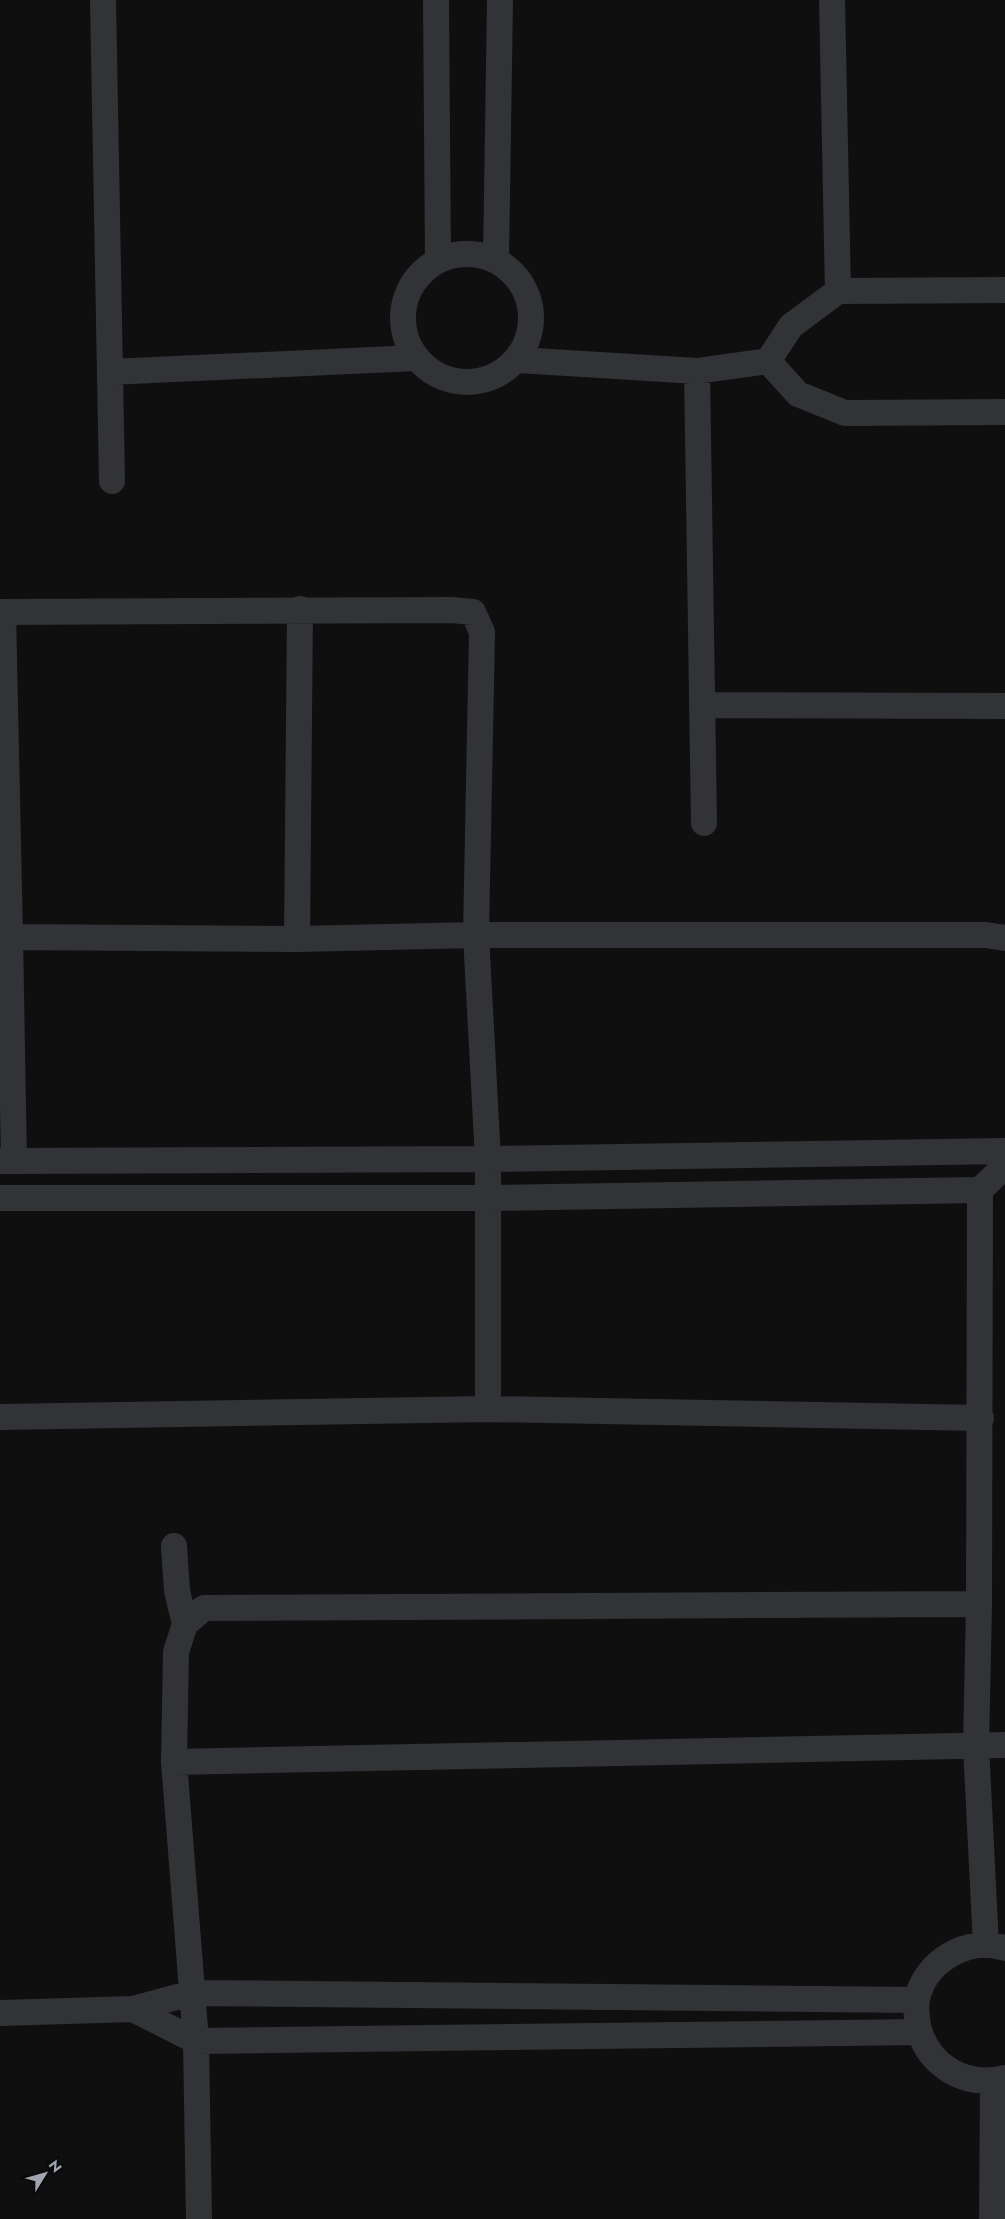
<svg xmlns="http://www.w3.org/2000/svg" width="1005" height="2219" font-family="Jost,sans-serif">
<style>
.lines{fill:none;stroke-linecap:round;stroke-linejoin:round}
.minor{stroke:#323337;stroke-width:26}
</style>
<rect width="100%" height="100%" fill="#0f0f10"/>
<g class="lines">
<path class="minor" d="M103,0L112,481
M436,0L438,259
M832,0L838,291
M403 318a64 64 0 1 1 128 0a64 64 0 1 1-128 0Z
M496,259L500,0
M518,360L697,371L768,361L791,326L838,291L1005,290
M768,361L798,394L845,413L1005,412
M697,371L704,823
M110,372L415,358
M0,612L451,610L473,612L482,632L476,935L488,1159V1409
M3,612L10,937L297,939L476,935H986L1005,938
M702,705L1005,706
M10,937L14,1161
M297,939L300,609
M0,1161L488,1159L1005,1151
M0,1198H488L980,1190L1005,1166
M0,1417L488,1409L981,1418
M174,1546L177,1591L185,1624
M979,1604L980,1190
M174,1762L1005,1745
M1005,1948C968,1936 925,1961 917,1999C915,2008 917,2018 918,2026C928,2066 965,2088 1005,2078
M133,2009L196,2041L920,2032
M0,2013L133,2009L192,1993L917,2000
M199,2219L196,2041L174,1762L176,1652L185,1624L204,1608L979,1604L976,1746L986,1945
M992,2219L993,2081"/>
</g>
<g transform="translate(45 2174) rotate(53)" stroke="#0a0a0b" stroke-width="4" paint-order="stroke">
<path d="M0-4L9 19L0 12L-9 19Z" fill="#a1a5b0"/>
<text y="-8" font-size="14" font-weight="bold" text-anchor="middle" fill="#a1a5b0">N</text>
</g>
</svg>
